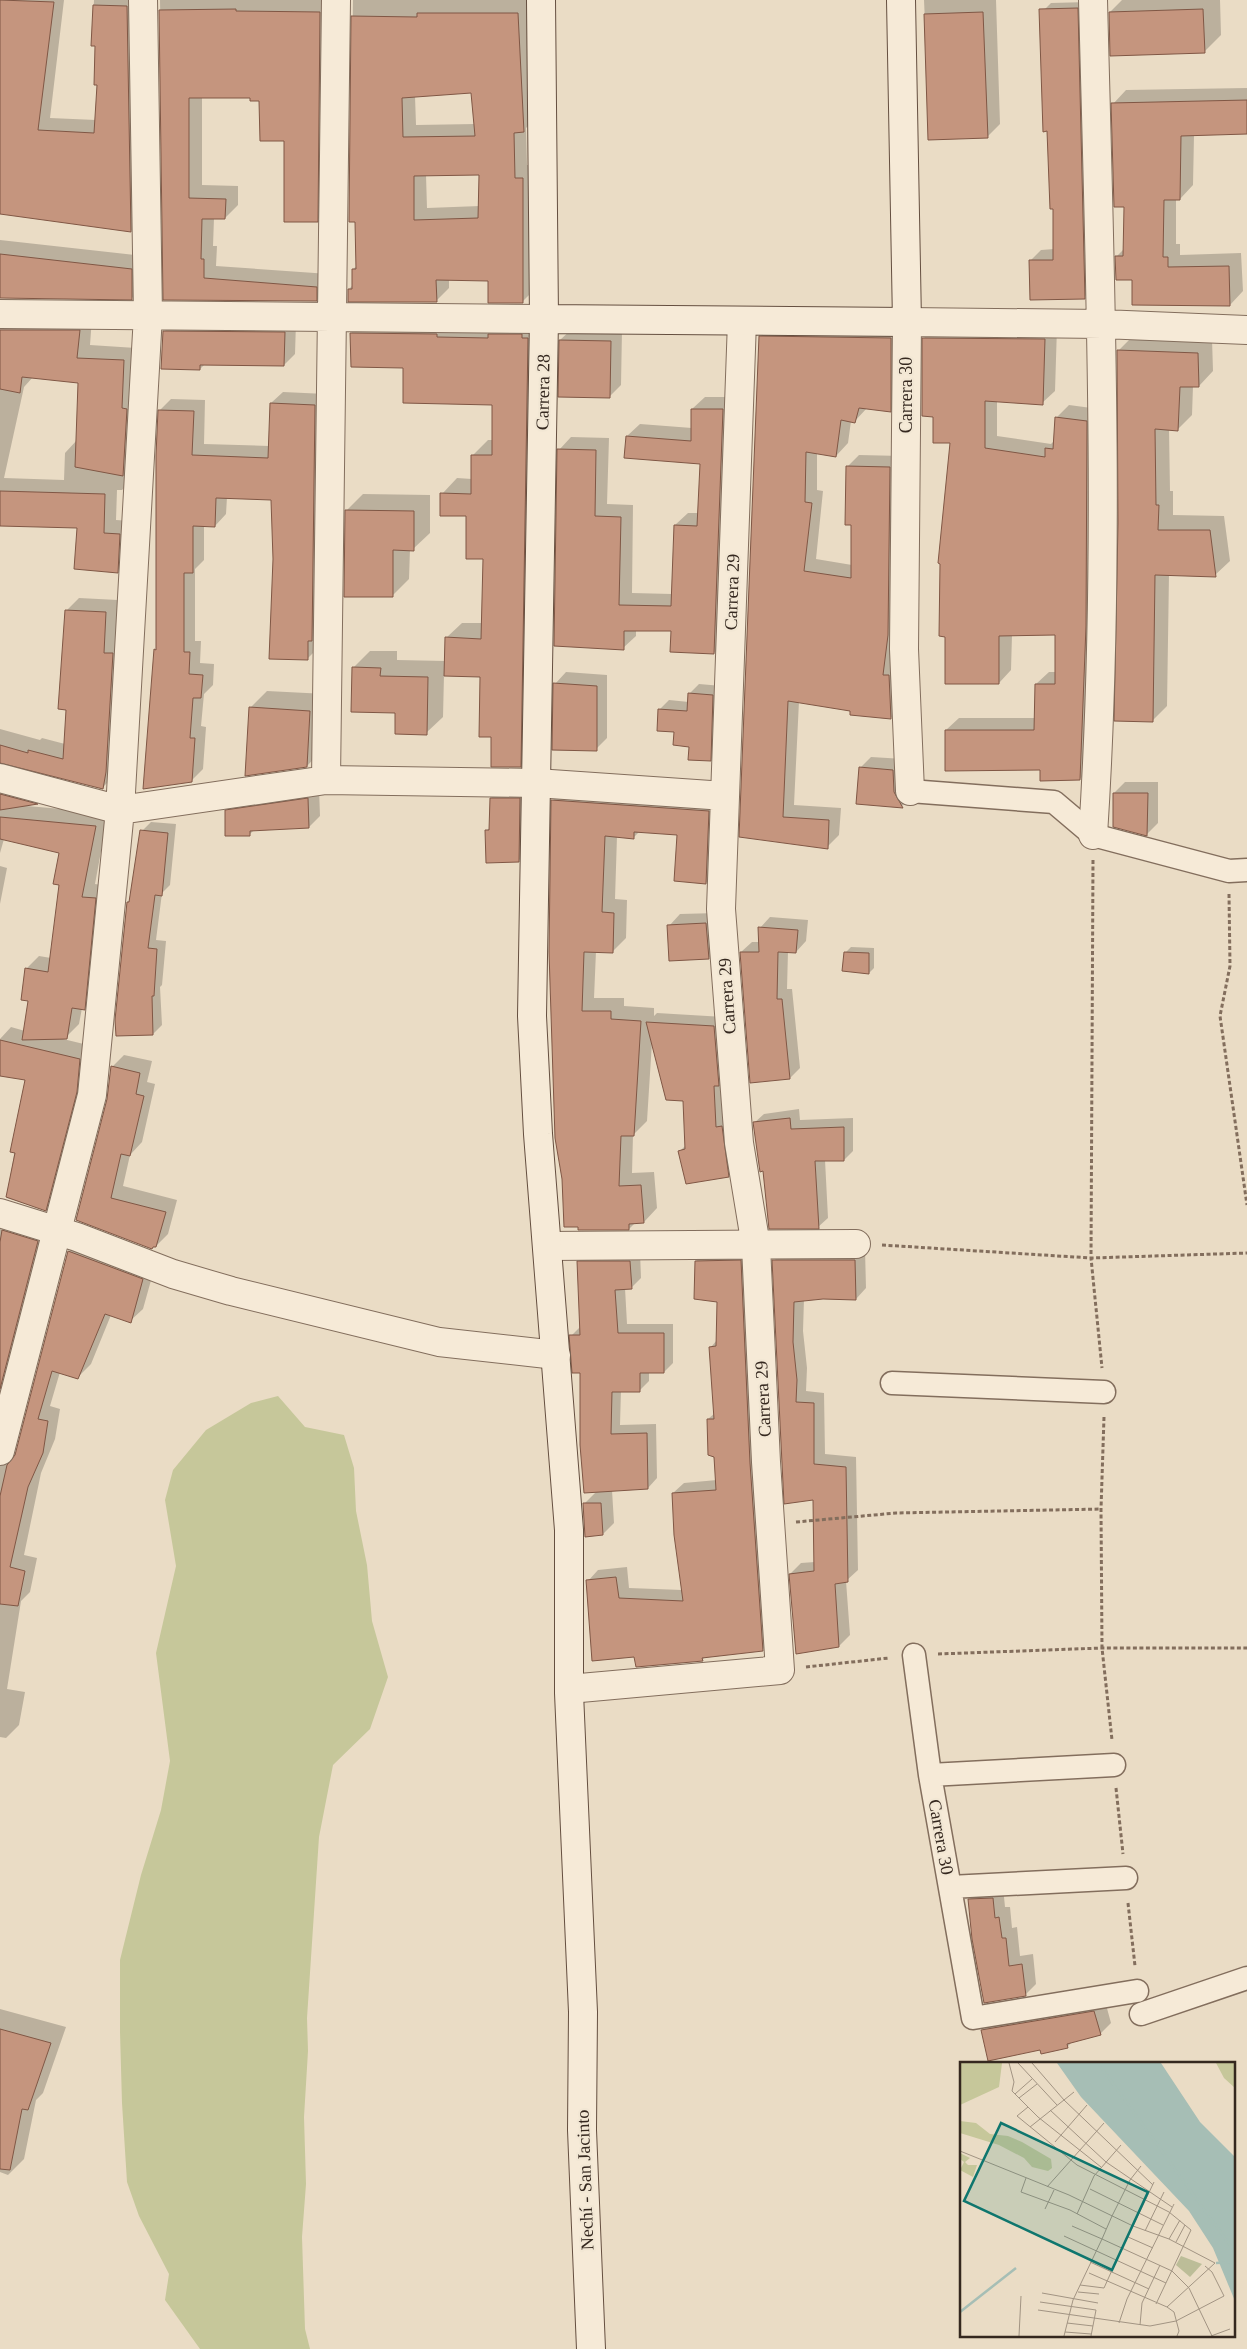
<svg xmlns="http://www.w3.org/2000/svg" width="1247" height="2349" font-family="Georgia,serif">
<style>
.green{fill:#c6c79a}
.shadow{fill:#0003;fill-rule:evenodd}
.building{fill:#c5957e;stroke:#805745;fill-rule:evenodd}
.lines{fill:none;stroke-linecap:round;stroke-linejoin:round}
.pedestrian-casing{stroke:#836e5d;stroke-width:25}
.minor-casing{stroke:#836e5d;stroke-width:30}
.secondary-casing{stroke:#654f40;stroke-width:30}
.path{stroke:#836e5d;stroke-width:3;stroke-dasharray:4 2.5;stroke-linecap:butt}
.pedestrian{stroke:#f6ead7;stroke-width:22}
.minor{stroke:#f6ead7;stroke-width:28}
.secondary{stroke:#f6ead7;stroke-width:28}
.labels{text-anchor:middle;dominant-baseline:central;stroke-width:4.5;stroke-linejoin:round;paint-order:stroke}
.street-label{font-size:18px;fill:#35281f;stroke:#f2e7d4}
.inset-river{fill:none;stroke:#a6beb5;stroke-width:2.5}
.inset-road{fill:none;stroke:#a29483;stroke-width:1}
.view{fill:#0f766e;fill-opacity:0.15;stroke:#0f766e;stroke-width:2.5}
.inset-edge{fill:none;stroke:#35281f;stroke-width:2.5}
</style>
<rect width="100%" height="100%" fill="#eadcc5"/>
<path class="green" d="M278,1396L305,1427L344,1435L354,1468L356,1511L367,1565L372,1621L388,1677L370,1729L333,1765L319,1837L307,2018L308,2051L304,2117L306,2184L302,2237L305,2329L310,2349H200L165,2300L169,2274L139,2216L127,2182L122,2103L120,2032V1960L141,1875L161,1810L170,1761L156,1653L176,1566L165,1500L173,1470L206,1430L251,1403Z"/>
<path class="shadow" d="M0,0H64L50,118L96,120L99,84L97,45H92L94,0H140L143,218L131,231L0,213Z
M160,0H333L330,207L317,220L285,140L261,100L251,97L202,96V185L238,186V205L225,218H214L213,246H217L216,266L329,274V287L316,300L165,299Z
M353,0H531L536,118L526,128L527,165H535V289L522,302L490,279H449V288L436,301L349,289L353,285V269L357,266V220H350ZM472,92L475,124L416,125L415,96ZM480,174V206L427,208L426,175Z
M924,0H996L1000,124L987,137L930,138Z
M1122,0H1220L1221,35L1204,52L1110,12Z
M1088,2L1095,286L1084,297L1030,261L1041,250L1054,249V208L1040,14L1051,3Z
M1247,88V133L1194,135L1193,185L1180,199L1176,198V244H1180V255L1241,253L1243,291L1230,305L1134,279L1116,257L1125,248L1126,206L1113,104L1126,90Z
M0,240L144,256L145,285L132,298L0,297Z
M0,310L92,318L90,345L136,348L135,477L122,490H117L116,520L132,521L130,558L117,571L78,527L0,524ZM33,377L79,382L77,440L65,453L64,480L4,478L24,387Z
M367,318L537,320L535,751L520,766L492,736L481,676L444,675L443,717L426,733L397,712L353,668L370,651H397V660L446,661V638L462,623H482L484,558L467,515L442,494L457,478L472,479L473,455L488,440H493V403L404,367L351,333Z
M175,321L296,322L295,354L284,365L205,364L200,369L164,332Z
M772,325L903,326L902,398L890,411L867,408L854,422L851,421L848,443L836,456L817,453V490L823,491L816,559L852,565L853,524L847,467L859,455L902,456L903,705L891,718L799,701L794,805L841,808L839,835L827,847L740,836L760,337Z
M936,326L1057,327L1055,391L1042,403L997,400V436L1051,444L1055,440L1056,418L1069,405L1099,409L1092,766L1080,779L1042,769L946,730L959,718H1035L1036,684L1049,672H1056V634L1012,635L1011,670L999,683L951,442L934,416L924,338Z
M572,329L622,330L621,385L610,396L560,340Z
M1133,336L1212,339L1213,371L1199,386H1193L1192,415L1178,429H1169L1170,491H1173V515L1224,516L1230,561L1215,575L1169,574L1167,706L1152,721L1120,523L1118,351Z
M283,392L326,394L319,647L307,659L274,559L272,499L227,497L226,514L215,526H204V560L195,569V641H201L200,663L214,664L213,685L204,694L201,726L206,727L203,769L191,781L156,650L158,648L160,410L171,399L205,400L204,444L269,446L271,403Z
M705,397H735L727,640L714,653L673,630H636V636L623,648L559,450L571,437L609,438L607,504L633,505L632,593L672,594L675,525L688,513H699L701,463L627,436L640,424L692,428V409Z
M363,494L430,495V533L413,549H410L409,579L392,596L346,511Z
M79,598L118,600L115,775L102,788L0,762V729L40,740L42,738L65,744L67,709L66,611Z
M566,672L607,675V738L596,749L555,684Z
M699,684L722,686L720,751L710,760L690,746L675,731L659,710L669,700L689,702L690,693Z
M267,691L326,694L323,749L307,766L250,708Z
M871,757L904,759L913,795L902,806L858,803L860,768Z
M0,773L49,791L38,803L27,806L108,813L95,884L108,886L97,996L84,1009L82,1008L79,1024L66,1037L59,1038L92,1046L59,1196L46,1210L7,1198L26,1079L0,1075V1039L11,1027L25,1031L30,1000L26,969L39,956L51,958L61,884L60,852L4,839L0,853Z
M1125,782H1158V823L1147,834L1114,826V793Z
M502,787L531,788L530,850L518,861L486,831L491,827V798Z
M566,787L722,798L719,869L706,883L679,834L640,831L633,838L617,836L615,899L627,900L626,938L612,952L596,951L594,998H624V1006L654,1008V1016L657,1013L724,1017L738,1166L728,1176L680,1151L686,1145L684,1100L652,1042L647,1121L633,1135L632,1173L654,1172L657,1208L644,1222L635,1223L629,1229H579L553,800Z
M319,788L320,816L309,827L254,830L249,835L227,811L238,800Z
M151,822L176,824L170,885L162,893L156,940L166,941L162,985L160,987L162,1025L153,1034L128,902L131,899L142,831Z
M0,866L7,868L0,904Z
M717,913L720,946L709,958L669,926L680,914Z
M770,917L808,920L806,941L796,952L788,951L787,989H792L800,1068L790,1078L741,952L752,942H760V928Z
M851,947L874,948V968L869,973L845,953Z
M124,1055L152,1061L147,1082L155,1084L142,1142L130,1155L123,1186L177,1200L168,1234L156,1246L77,1219L108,1099L112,1067Z
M799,1109L800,1120L853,1118V1151L844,1160H825L828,1218L818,1227L764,1170L754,1123L764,1114Z
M0,1208L50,1228L0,1423Z
M82,1238L155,1266L143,1309L130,1321L111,1315L91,1364L78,1377L60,1372L50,1406L60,1409L55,1439L41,1473L24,1555L37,1558L30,1592L21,1601L7,1689L25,1692L19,1725L6,1738L0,1737V1446L10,1454H17L69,1251Z
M865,1249L866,1288L856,1299H804L803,1331L807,1368L806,1391L824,1393L825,1454L856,1457L858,1570L846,1581L850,1635L839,1646L790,1574L801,1563L815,1562L814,1499L786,1502L774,1261L784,1250Z
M706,1250H751L773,1639L762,1650L706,1656L702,1660L635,1656L588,1581L598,1570L627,1567L629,1588L682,1590L673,1493L684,1483L717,1480L708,1419L715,1413L711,1347L717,1340L718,1300L696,1261Z
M588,1252H640L641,1278L631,1288H625L627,1324H673V1363L664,1372H649V1381L640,1390H621L620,1425L656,1424L657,1478L648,1488L612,1490L614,1523L603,1534L584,1504L597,1491L581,1371L571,1336L581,1326L578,1262Z
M1003,1887L1005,1907H1010L1012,1928L1017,1927L1020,1956L1033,1954L1036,1984L1025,1995L969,1900L980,1889Z
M1105,2001L1111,2023L1100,2034L1072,2042L1067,2047L1041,2048L983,2030L994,2019Z
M0,2009L66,2027L43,2093L36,2100L24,2159L8,2175L0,2172Z"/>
<path class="building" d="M0,0L54,2L38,130L94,133L97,85H94L95,46H91L93,5L127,6L131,232L0,214Z
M1078,8L1085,299L1030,300L1029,260H1053V209H1050L1047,131L1043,132L1039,9Z
M236,9V11L320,12L318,222H284V141H260L259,101H250V98H189V198L226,199L225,219H202L201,259H204V278L317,287V301L163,300L159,10Z
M1203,9L1205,53L1110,56L1109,12Z
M983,12L988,138L928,140L924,14Z
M417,13H518L524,132L514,133L515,178H523V303H488V281L436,280L437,302H348V289H352V269H356L355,222H349L351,16L417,17ZM471,93L475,136L403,137L402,98ZM479,175L478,218L414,220V176Z
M1247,100V134L1181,136L1180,200H1164L1163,257H1168V267L1229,266L1230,306L1132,305V280H1116L1115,256H1123L1124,207H1114L1111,103Z
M0,254L132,269V300L0,298Z
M0,330H80L77,358L124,360L122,408L127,409L123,476L75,467L78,383L22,377L20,393L0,389Z
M163,331L285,332L284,366L200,365V370L161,369Z
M350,333L437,334V337L488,338V334H522V338H528L521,767H491V737H479L480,677L444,676L445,637L481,639L483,559H466V516H440V493L471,494V455H492V405L403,403V368L351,367Z
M759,336L891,338V412L859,408L855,423L841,420L836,457L806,452L805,502L812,503L804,571L851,578V525H845L846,466L890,467L888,635L883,675H889L891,719L850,715V711L788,701L783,817L829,820L828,849L739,837Z
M922,338L1045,339L1043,405L985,401V448L1045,457V448L1053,449L1055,417L1087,421L1086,626L1080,780L1040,781V770L945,771V730H1034L1035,684H1055V635L999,636V684H945V637L939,636L940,564L938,563L950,443H933V417L922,416Z
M559,340L611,341L610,398L558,397Z
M1117,350L1198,353L1199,387H1180L1178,431L1155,429L1156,505H1159L1158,530H1210L1216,577L1155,575L1153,722L1114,721L1118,523Z
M270,403L315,405L312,641H308V660L269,659L273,559L271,500L216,498L215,527L193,526V573H184V652H190L189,674L203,675L201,698H193L190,738H195L192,782L143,789L154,649L156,650V455L158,410L194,411L192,455L268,458Z
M691,409H723L714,654L670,652L671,631H624V650L554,646L557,449L596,450L595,516L621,517L619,605L671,606L674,525L697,526L700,464L624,458L626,436L691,441Z
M0,491L105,494L104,533L120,534L118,573L74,569L77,528L0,526Z
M345,510L414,511V551L393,550V597H344Z
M65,610L106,612L104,653H113L106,772L103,789L0,763V745L28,753V750L63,759L66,710L58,709Z
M352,667L381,668L380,676L428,677L427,735L395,734V713L351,712Z
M553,683L597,686V751L552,750Z
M688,693L713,695L711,761L688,760L689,747L673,745L674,732L657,731L658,709L687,711Z
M249,707L310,711L307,767L245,776Z
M859,767L893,770L894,792L903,808L856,804Z
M1113,793H1148L1147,836L1113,827Z
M0,794L38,804L0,810Z
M308,798L309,828L250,831V836H225V810Z
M490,798H520L519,862L486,863L485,830H489Z
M551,800L709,811L706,884L674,881L677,835L634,832V839L605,836L602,912L614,913L613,953L584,952L582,1011H611V1019L641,1021L634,1136H621L619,1186L641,1185L644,1223L629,1224V1230H578V1227H564L562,1179L555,1138L549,952Z
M0,817L96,826L82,897L96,898L85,1010L72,1008L67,1039L22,1040L28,1001L21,1000L25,968L48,972L59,885L53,884L59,853L0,839Z
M140,830L168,833L162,896L155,895L148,948L157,949L154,996H152L153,1035L116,1036L115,1020L127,902H129Z
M706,923L709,959L669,961L667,925Z
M758,927L798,930L796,953L778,952L777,999H782L790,1079L750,1083L740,952H759Z
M844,952L869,953V974L842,971Z
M646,1022L714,1026L719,1086H714L716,1127L722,1126L729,1177L686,1184L678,1151L685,1149L683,1101L666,1100Z
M0,1040L80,1059L77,1092L46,1211L6,1197L15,1153L10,1152L25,1080L0,1076Z
M111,1066L140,1073L136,1094L144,1096L130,1156L121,1154L111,1198L166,1212L156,1247H153L152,1249L76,1220L107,1099Z
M790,1118L791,1129L844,1127V1161H815L819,1229H769L763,1171L760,1172L753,1122Z
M2,1230L38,1241L0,1389V1242Z
M68,1251L143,1279L131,1323L105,1314L78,1379L52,1371L38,1419L48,1421L43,1453L28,1487L10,1567L25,1571L18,1606L0,1604V1496L7,1465L15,1455Z
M741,1260L750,1463L763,1651L702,1658L703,1661L636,1667L634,1657L592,1661L586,1580L616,1577L619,1598L683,1601L674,1535L672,1493L716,1490L714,1457L708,1455L707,1419H714L709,1347L716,1346L717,1302L694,1299L695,1261Z
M772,1260H855L856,1300L823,1299L794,1302L793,1342L797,1380L796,1402L814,1403V1464L846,1467L848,1582L835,1584L839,1647L796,1654L789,1574L814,1571L813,1500L784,1504Z
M577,1261H630L632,1289L615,1290L618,1333H664V1373H640V1392H612L611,1434L647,1433L648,1489L584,1493L580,1445V1373H572L569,1335H580Z
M583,1503H601L603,1535L585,1537Z
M993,1898L995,1918L999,1917L1002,1938H1006L1009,1966L1022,1964L1026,1996L984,2003L972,1939L968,1899Z
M1094,2011L1101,2035L1067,2044L1068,2048L1041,2054L1040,2050L988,2061L981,2030Z
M0,2029L51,2043L28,2110L22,2109L10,2170L0,2169Z"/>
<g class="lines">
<g class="pedestrian-casing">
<path id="pedestrian" d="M910,791L1054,802L1093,835L1229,871L1247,870
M892,1383L1104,1392
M914,1655L930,1775L973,2018L1137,1991
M930,1775L1114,1765
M950,1887L1126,1878
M1141,2014L1247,1978"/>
</g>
<g class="minor-casing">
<path id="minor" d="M1093,0C1100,278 1111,558 1093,835
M0,314L544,319
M0,778L120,810L326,780L536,783L725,796
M326,780L336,0
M910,791L904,649L907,322L1102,324L1247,330
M0,1213L77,1237L173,1274L231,1291L439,1342L556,1355
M548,1246L856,1244
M0,1451L92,1095L120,810L148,315L143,0
M569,1689L780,1670L766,1462L756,1246L739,1143L721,909L742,321"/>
</g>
<g class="secondary-casing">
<path id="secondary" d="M541,0L544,319L532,1016L538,1134L569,1530V1693L583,2012L582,2130L591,2349
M544,319L907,322L901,0"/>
</g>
<path class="path" d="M1093,860L1091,1258L1102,1368
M1229,894L1230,966L1220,1016L1247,1205
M882,1245L1091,1258L1247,1253
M1104,1417L1101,1509L1102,1648L1112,1740
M796,1522L896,1513L1101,1509
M938,1654L1102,1648H1247
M806,1667L889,1658
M1116,1788L1123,1854
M1128,1903L1135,1966"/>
<use href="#pedestrian" class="pedestrian"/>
<use href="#minor" class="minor"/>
<use href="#secondary" class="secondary"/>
</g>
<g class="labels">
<g class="street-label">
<text transform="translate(543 392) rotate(-89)">Carrera 28</text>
<text transform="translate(906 395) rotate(-90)">Carrera 30</text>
<text transform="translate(732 592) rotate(-88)">Carrera 29</text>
<text transform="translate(727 996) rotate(-94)">Carrera 29</text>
<text transform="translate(763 1399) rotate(-93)">Carrera 29</text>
<text transform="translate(941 1837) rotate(80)">Carrera 30</text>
<text transform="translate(585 2180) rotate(-92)">Nechí - San Jacinto</text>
</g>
</g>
<g transform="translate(960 2062)">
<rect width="275" height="275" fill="#eadcc5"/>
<path d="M0,1H42L39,25L0,43ZM256,1H275V26L264,16ZM0,59L16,61L30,72L48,74L62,80L91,97L92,106L88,109L72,105L64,96L39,83L0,71ZM0,91L10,96L5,100L8,103H17L13,115L0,108L4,100L0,97Z" fill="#c6c79a"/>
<path d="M221,194L242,202L230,215L216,203Z" fill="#bcbd98"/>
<path d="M97,1H201L240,60L275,95V239L253,186L229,149L121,35Z" fill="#a6beb5"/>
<path class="inset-river" d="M138,1L275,190M256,201L275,200M0,250L56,206"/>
<path class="inset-road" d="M49,1L54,20L52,29L78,55L141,105M58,1L97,43M72,1L104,38L193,123M55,32L72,17M59,36L77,22M68,45L57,54L117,103L209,150L231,168L196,242M90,48L146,100L212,145M70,65L114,30M95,80L127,43M0,89L109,133L173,164L162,186M66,116L61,130L110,148L146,167M194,120L173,164L209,177L255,201L207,245M87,125L144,61M130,127L203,163M85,147L94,128M117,152L134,114L161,83M152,154L170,118L181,104M152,154L142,177L212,209L229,226L252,274M185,169L204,130M104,174L206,221M168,175L193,186M209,177L220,158M216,180L225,163M130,200L189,227M129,211L207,245L214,250L219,269L217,274M120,223L144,226L162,186M118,230L139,232M82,231L138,241M80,240L136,248L131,274M78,248L190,264L216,259L264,234L252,210L245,204M107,261L133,264M159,261L167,237L214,142M180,263L182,241L200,203M105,270L131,272M59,274L61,234M104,274L113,238L142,177L112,164M251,274L270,267"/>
<path class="view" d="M41,61L188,130L152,208L4,139Z"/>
<rect width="275" height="275" class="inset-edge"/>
</g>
</svg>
